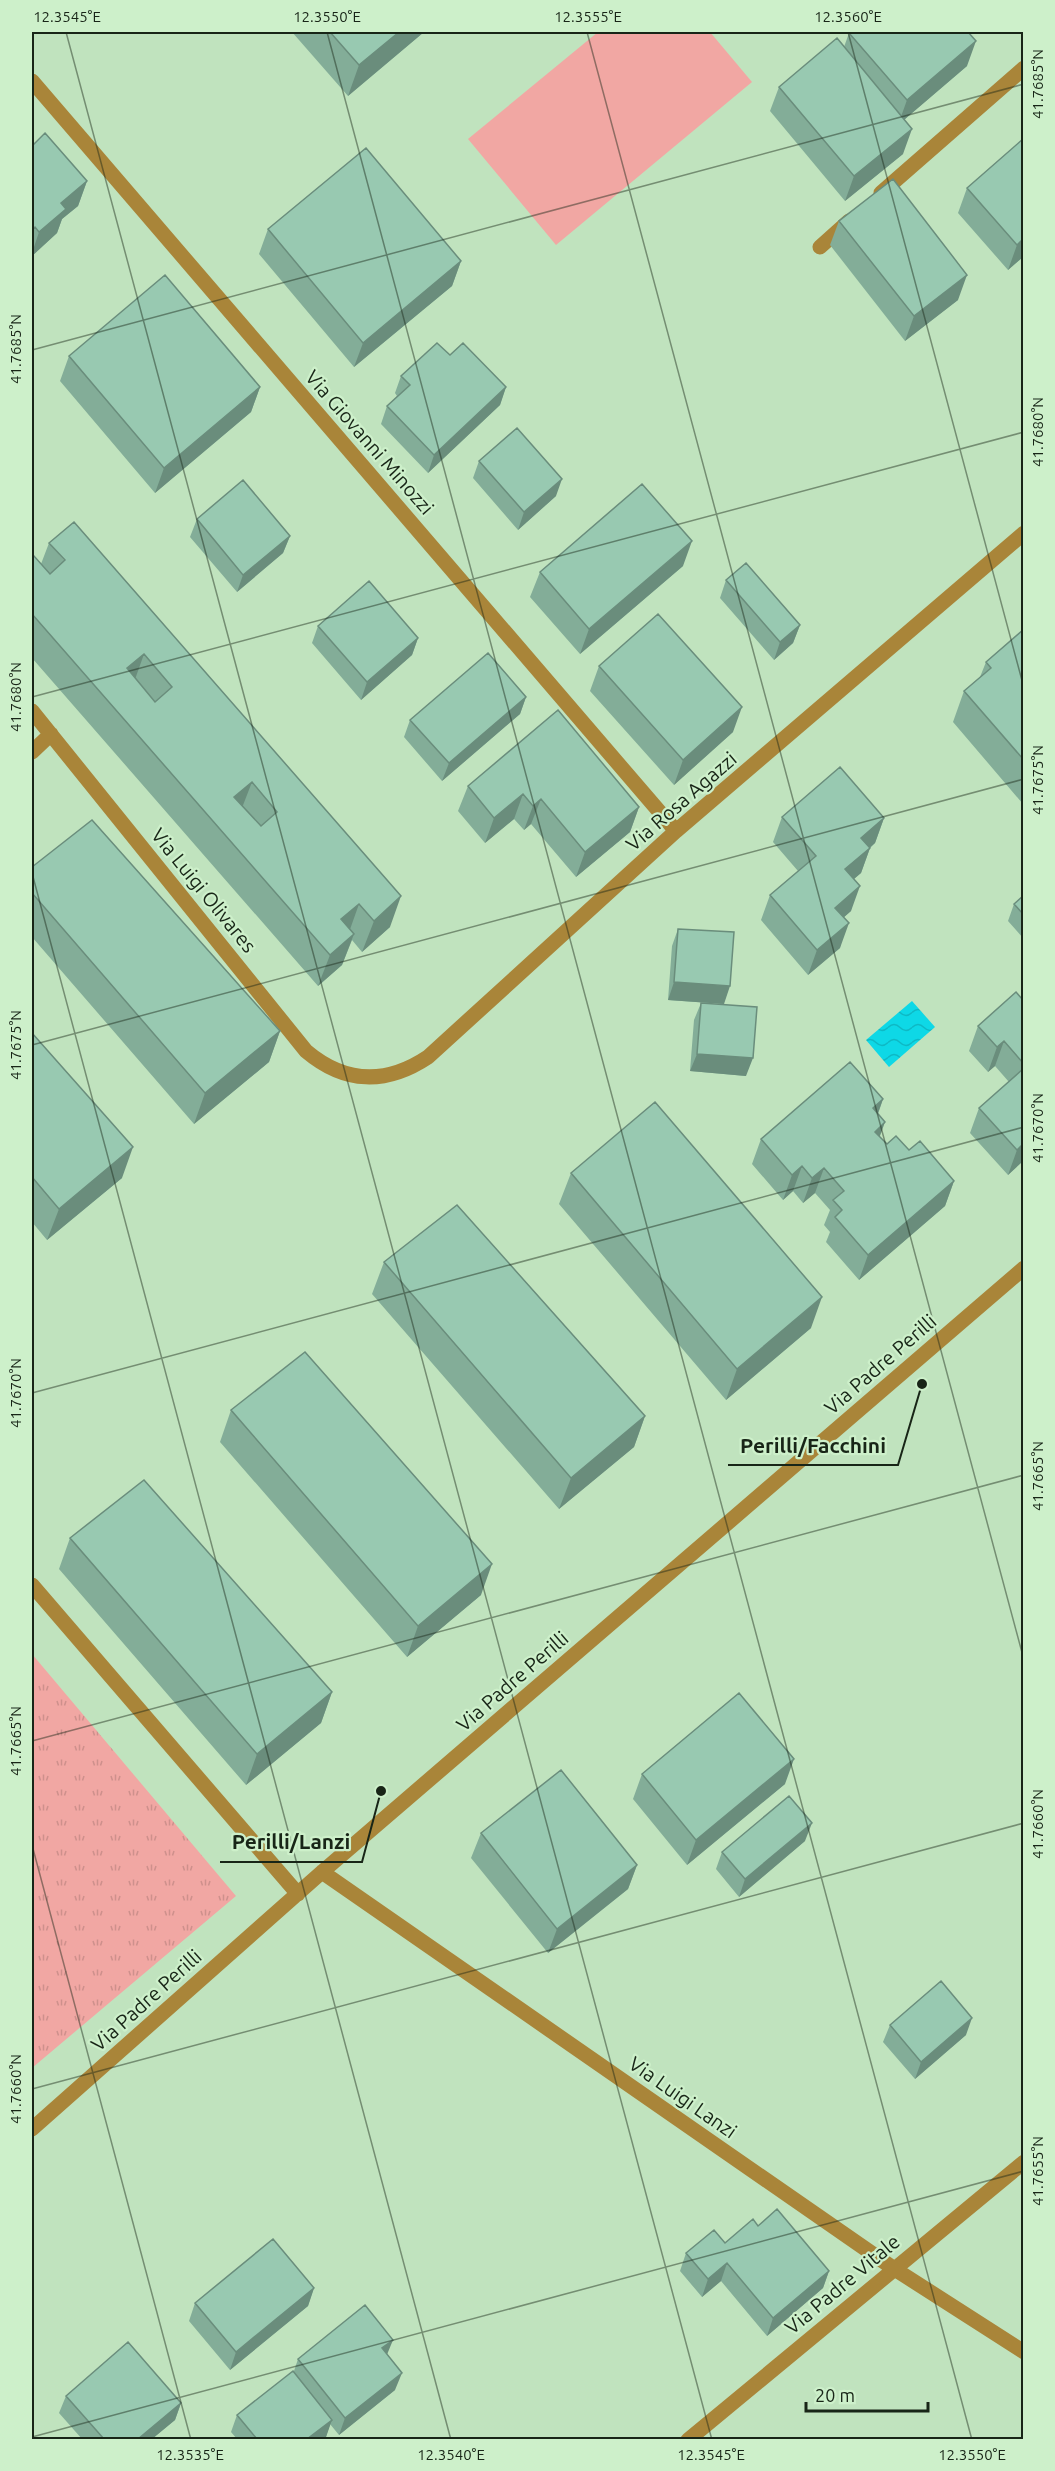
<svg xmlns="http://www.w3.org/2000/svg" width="1055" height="2471" font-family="Ubuntu,sans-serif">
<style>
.grass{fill:url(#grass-tufts)}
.park{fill:#f1a7a3}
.water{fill:url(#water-waves)}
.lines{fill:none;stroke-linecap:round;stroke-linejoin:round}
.minor{stroke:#a98539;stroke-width:15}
.wall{fill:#83ad98}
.shaded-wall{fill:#6a8d7c}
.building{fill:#98c9b1;stroke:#6a8d7c;stroke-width:1.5;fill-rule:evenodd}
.ticks{fill:none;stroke:#182517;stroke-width:1.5;stroke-opacity:0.45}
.labels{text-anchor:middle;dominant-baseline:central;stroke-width:4.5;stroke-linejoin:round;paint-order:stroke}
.street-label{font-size:20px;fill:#182517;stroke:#cdf0ca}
.leader{fill:none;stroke:#182517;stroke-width:2}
.callout-dot{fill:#182517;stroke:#cdf0ca;stroke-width:2}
.callout-label{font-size:21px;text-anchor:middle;font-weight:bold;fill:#182517;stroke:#cdf0ca;stroke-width:4.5;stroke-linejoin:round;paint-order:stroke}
.neatline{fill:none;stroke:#182517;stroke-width:2}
.ticks-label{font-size:15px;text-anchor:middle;fill:#182517}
</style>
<defs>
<pattern id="grass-tufts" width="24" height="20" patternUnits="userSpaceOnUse" patternTransform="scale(1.5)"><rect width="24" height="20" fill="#f1a7a3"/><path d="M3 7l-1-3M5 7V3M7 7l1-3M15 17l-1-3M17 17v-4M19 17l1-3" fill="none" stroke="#ce908c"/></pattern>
<pattern id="water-waves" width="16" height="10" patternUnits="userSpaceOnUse" patternTransform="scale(1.5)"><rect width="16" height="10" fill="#0ed8e6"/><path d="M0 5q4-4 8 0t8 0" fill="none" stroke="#0db9c5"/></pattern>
</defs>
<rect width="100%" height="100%" fill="#c0e3be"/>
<path class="grass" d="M32,1654L236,1896L32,2068Z"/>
<path class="park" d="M598,32H710L752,82L556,245L468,139Z"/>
<path class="water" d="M912,1001L935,1027L889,1067L866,1040Z"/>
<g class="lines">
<path class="minor" d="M32,81L676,831
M881,193L1024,68
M820,247L849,221
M32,711L306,1051C345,1084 386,1085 428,1057L676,831L1024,533
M32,752L51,734
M32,1585L298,1894
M322,1872L893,2268L1024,2352
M32,2129L322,1872L1024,1268
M688,2440L1024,2162"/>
</g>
<path class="wall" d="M292,32H424L348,96Z
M849,33L967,66L905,119L903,154L845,201L770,111L779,87L844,47Z
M1023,139V257L1008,270L958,213L967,188Z
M32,146L87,181L78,206L62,219L57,233L32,256Z
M839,221L958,300L905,341L830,245Z
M268,229L461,261L452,286L354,367L259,254Z
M450,355L506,387L500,405L428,473L381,424L387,406L397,396L395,393L401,376Z
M69,356L260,387L251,412L155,493L60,381Z
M479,461L556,496L518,530L473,478Z
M197,519L290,536L283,553L237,592L190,537Z
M49,543L390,927L362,952L352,940L342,965L318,986L32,658V558L41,564Z
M683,566L580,654L530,597L540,572Z
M726,580L800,625L793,643L774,660L720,598Z
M318,626L418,638L412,655L361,700L312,643Z
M1023,630V804L953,722L964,691L980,677L986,662Z
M599,666L733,732L674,785L590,691Z
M526,697L520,714L442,781L404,737L410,720Z
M468,786L639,807L630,832L576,877L531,824L524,830L514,819L485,843L458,811Z
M782,817L884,818L875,843L870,848L861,873L854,879L851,911L844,917L840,948L808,975L761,920L770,895L798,871L773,842Z
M32,867L280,1031L269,1062L194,1124L32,937Z
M1023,896V938L1008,921L1014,904Z
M678,929L724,1004L668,1000L672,946Z
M1023,1000V1161L1008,1175L970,1133L979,1108L1009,1082L995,1066L988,1072L969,1051L978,1026Z
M701,1003L746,1076L690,1071L694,1020Z
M32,1033L122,1178L47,1240L32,1222Z
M883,1099L878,1114L880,1137L887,1144L909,1150L954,1181L945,1206L859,1280L826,1242L830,1232L824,1225L830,1210L815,1193L803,1203L793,1191L783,1200L752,1164L761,1139Z
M571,1173L811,1328L726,1400L559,1204Z
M384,1262L645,1416L634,1447L559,1509L372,1294Z
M231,1410L481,1595L407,1657L220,1442Z
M70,1538L332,1692L321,1723L246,1785L59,1569Z
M642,1774L785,1784L687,1865L633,1799Z
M481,1833L637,1865L628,1889L548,1953L471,1858Z
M805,1841L739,1897L716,1869L722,1852Z
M890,2025L966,2035L915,2079L883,2042Z
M758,2226L829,2271L823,2288L767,2336L721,2281L702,2297L680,2271L686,2253L725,2243Z
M314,2288L308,2306L230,2370L189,2321L195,2303Z
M387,2355L395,2390L339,2435L330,2424L326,2437L323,2439H237L231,2432L237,2415L294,2371L298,2359Z
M66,2396L181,2403L175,2420L152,2439H82L59,2413Z"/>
<path class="shaded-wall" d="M399,32H424L348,96L359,65Z
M976,41L967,66L898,125L907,100Z
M912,129L903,154L845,201L854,176Z
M87,181L78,206L62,219L57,233L32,256V253L39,232L61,203Z
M1023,239V257L1008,270L1017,245Z
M461,261L452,286L354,367L363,343Z
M967,275L958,300L905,341L914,316Z
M260,387L251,412L155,493L164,468Z
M506,387L500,405L428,473L434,455Z
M562,479L556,496L518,530L524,512Z
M290,536L283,553L237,592L243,575Z
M692,541L683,566L580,654L589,629Z
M800,625L793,643L774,660L780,642Z
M418,638L412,655L361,700L367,682Z
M144,654L133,685L127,668Z
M526,697L520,714L442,781L449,763Z
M742,707L733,732L674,785L683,760Z
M252,782L240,813L234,797Z
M523,794L514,819L485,843L494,818Z
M541,799L531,824L524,830L533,806Z
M639,807L630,832L576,877L585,852Z
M884,818L875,843L853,862L870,848L861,873L836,894L845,869L861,838Z
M860,886L851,911L826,933L835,908Z
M401,896L390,927L362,952L374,921Z
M359,904L348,935L341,919Z
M849,923L840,948L808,975L817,950Z
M354,934L342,965L318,986L330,955Z
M674,982L730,986L724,1004L668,1000Z
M280,1031L269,1062L194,1124L205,1093Z
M1004,1041L995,1066L988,1072L997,1047Z
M697,1054L753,1058L746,1076L690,1071Z
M883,1099L874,1124L873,1108Z
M885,1122L876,1147L875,1132Z
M1023,1144V1161L1008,1175L1017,1150Z
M133,1147L122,1178L47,1240L59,1209Z
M802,1166L793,1191L783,1200L792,1175Z
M824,1168L815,1193L803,1203L812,1178Z
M954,1181L945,1206L859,1280L868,1255Z
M822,1297L811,1328L726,1400L737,1369Z
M645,1416L634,1447L559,1509L571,1478Z
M492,1564L481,1595L407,1657L418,1626Z
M332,1692L321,1723L246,1785L257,1754Z
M794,1759L785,1784L687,1865L696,1840Z
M812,1823L805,1841L739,1897L745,1879Z
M637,1865L628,1889L548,1953L557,1929Z
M972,2018L966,2035L915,2079L921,2062Z
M727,2263L721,2281L702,2297L708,2279Z
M829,2271L823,2288L767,2336L773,2318Z
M314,2288L308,2306L230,2370L236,2352Z
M393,2340L386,2357L382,2348Z
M402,2373L395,2390L339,2435L345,2418Z
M181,2403L175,2420L152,2439H138Z
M332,2420L326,2437L323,2439H307Z"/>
<path class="building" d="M330,32H399L359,65Z
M851,32H968L976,41L907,100L849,33Z
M837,38L912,129L854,176L779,87Z
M45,133L87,181L61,203L66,209L39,232L35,227L32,230V146Z
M1023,139V239L1017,245L967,188Z
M366,148L461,261L363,343L268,229Z
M893,179L967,275L914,316L839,221Z
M165,275L260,387L164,468L69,356Z
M437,343L450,355L463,343L506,387L434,455L387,406L410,385L401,376Z
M517,428L562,479L524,512L479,461Z
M243,480L290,536L243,575L197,519Z
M642,484L692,541L589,629L540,572Z
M74,522L401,896L374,921L359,904L341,919L354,934L330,955L32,614V558L34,556L50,574L65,560L49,543ZM144,654L172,687L155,702L127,668ZM252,782L277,812L261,826L234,797Z
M746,563L800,625L780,642L726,580Z
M369,581L418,638L367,682L318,626Z
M658,614L742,707L683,760L599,666Z
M1023,630V759L964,691L991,668L986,662Z
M488,653L526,697L449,763L410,720Z
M558,710L639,807L585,852L541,799L533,806L523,794L494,818L468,786Z
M840,767L884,818L861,838L870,848L845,869L860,886L835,908L849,923L817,950L770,895L816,856L782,817Z
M92,820L280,1031L205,1093L32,893V867Z
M1023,896V914L1014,904Z
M678,929L734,932L730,986L674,982Z
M1016,992L1023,1000V1063L1004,1041L997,1047L978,1026Z
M701,1003L757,1007L753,1058L697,1054Z
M32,1033L133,1147L59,1209L32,1177Z
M850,1062L883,1099L873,1108L885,1122L875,1132L887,1144L896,1136L909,1150L920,1141L954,1181L868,1255L835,1217L842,1210L833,1200L844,1191L824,1168L812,1178L802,1166L792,1175L761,1139Z
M1023,1069V1144L1017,1150L979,1108Z
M655,1102L822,1297L737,1369L571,1173Z
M457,1205L645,1416L571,1478L384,1262Z
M305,1352L492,1564L418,1626L231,1410Z
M144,1480L332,1692L257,1754L70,1538Z
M739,1693L794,1759L696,1840L642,1774Z
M561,1770L637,1865L557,1929L481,1833Z
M789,1796L812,1823L745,1879L722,1852Z
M941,1981L972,2018L921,2062L890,2025Z
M777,2209L829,2271L773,2318L727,2263L708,2279L686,2253L714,2230L725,2243L753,2219L758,2226Z
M273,2239L314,2288L236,2352L195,2303Z
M365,2305L393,2340L382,2348L402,2373L345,2418L298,2359Z
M128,2342L181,2403L138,2439H104L66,2396Z
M293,2371L332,2420L307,2439H257L237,2415Z"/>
<path class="ticks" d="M66,32L712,2440M327,32L972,2440M587,32L1024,1660M848,32L1024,688M32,350L1024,84M32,697L1024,432M32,873L451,2440M32,1045L1024,779M32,1393L1024,1127M32,1741L1024,1475M32,1845L191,2440M32,2089L1024,1823M32,2437L1024,2171"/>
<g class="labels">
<g class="street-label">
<text transform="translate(370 442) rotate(49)">Via Giovanni Minozzi</text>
<text transform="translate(681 801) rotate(-41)">Via Rosa Agazzi</text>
<text transform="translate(204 890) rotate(51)">Via Luigi Olivares</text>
<text transform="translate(880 1364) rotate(-41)">Via Padre Perilli</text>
<text transform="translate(512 1681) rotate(-41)">Via Padre Perilli</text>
<text transform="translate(146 2000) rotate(-42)">Via Padre Perilli</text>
<text transform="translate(683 2097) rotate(35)">Via Luigi Lanzi</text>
<text transform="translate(842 2284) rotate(-40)">Via Padre Vitale</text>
</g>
</g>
<path class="leader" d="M922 1384L898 1465H728M381 1791L362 1862H220"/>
<g class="callout-dot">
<circle cx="922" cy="1384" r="6"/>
<circle cx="381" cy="1791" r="6"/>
</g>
<g class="callout-label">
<text x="813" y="1453">Perilli/Facchini</text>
<text x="291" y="1849">Perilli/Lanzi</text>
</g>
<rect width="1055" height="2471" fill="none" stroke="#cdf0ca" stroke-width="66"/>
<path d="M806 2402v9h122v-9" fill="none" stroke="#182517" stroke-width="3"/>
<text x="815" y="2402" font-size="18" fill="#182517" stroke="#cdf0ca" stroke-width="4.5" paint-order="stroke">20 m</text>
<rect x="33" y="33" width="989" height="2405" class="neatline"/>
<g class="ticks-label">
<text x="67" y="22">12.3545°E</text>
<text x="327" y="22">12.3550°E</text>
<text x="588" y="22">12.3555°E</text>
<text x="848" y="22">12.3560°E</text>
<text transform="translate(1038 84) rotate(-90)" y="5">41.7685°N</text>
<text transform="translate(16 349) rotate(-90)" y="5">41.7685°N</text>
<text transform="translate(1038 432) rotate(-90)" y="5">41.7680°N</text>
<text transform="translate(16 697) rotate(-90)" y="5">41.7680°N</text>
<text transform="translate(1038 780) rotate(-90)" y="5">41.7675°N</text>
<text transform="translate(16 1045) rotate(-90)" y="5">41.7675°N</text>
<text transform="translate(1038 1128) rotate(-90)" y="5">41.7670°N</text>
<text transform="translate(16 1393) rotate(-90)" y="5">41.7670°N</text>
<text transform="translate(1038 1476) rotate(-90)" y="5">41.7665°N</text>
<text transform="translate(16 1741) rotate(-90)" y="5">41.7665°N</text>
<text transform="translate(1038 1824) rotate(-90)" y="5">41.7660°N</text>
<text transform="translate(16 2089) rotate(-90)" y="5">41.7660°N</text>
<text transform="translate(1038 2171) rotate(-90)" y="5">41.7655°N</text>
<text x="190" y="2460">12.3535°E</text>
<text x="451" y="2460">12.3540°E</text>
<text x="711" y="2460">12.3545°E</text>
<text x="972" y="2460">12.3550°E</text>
</g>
</svg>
